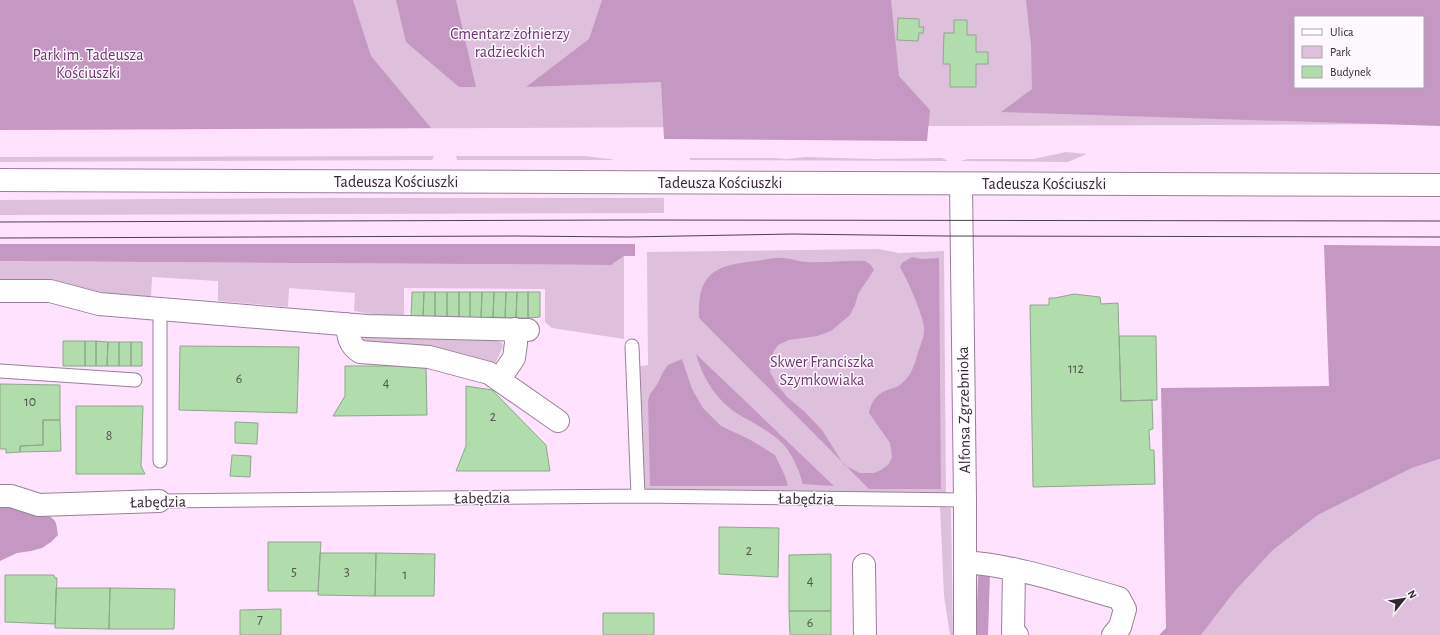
<svg xmlns="http://www.w3.org/2000/svg" width="1440" height="635" font-family="'Alegreya Sans',sans-serif">
<style>
.green{fill:#dec0dd;fill-rule:evenodd}
.forest{fill:#c598c4;fill-rule:evenodd}
.building{fill:#b1dcac;stroke:#8fa68c}
.lines{fill:none;stroke-linecap:round;stroke-linejoin:round}
.lane-casing{stroke:#998099;stroke-width:15}
.street-casing{stroke:#998099;stroke-width:24}
.secondary-casing{stroke:#998099;stroke-width:24}
.lane{stroke:#fff;stroke-width:13}
.street{stroke:#fff;stroke-width:22}
.secondary{stroke:#fff;stroke-width:22}
.tram{stroke:#4e414e;stroke-width:1}
.labels{text-anchor:middle;dominant-baseline:central;stroke-width:3;stroke-linejoin:round;paint-order:stroke}
.number-label{font-size:14px;fill:#525550}
.park-label{font-size:16px;fill:#6c356c;stroke:#fef9fe}
.street-label{font-size:16px;fill:#322832;stroke:#fef9fe}
</style>
<rect width="100%" height="100%" fill="#ffe3fe"/>
<path class="green" d="M0,0H1440V124L0,130ZM1295,17H1423V87H1295Z
M1066,152L1087,154L1068,162L960,161L968,159H1033Z
M434,156L432,160L0,162V157Z
M456,156H584L610,159L614,160H457Z
M805,157L874,159L942,158L948,161L690,160V158H774L787,159Z
M341,198H664V213L0,215V200Z
M879,249L899,253L944,251L946,495L643,492L640,366L648,365L647,252Z
M624,256V339L552,328L545,322V289L404,288V320L354,311L355,293L289,288L288,307L218,301V281L152,277L151,297L104,293L72,287L0,280V261L611,265Z
M366,336L493,339L501,342L503,346L496,362L491,365L364,342L363,339Z
M1440,459V635H1201L1235,591L1273,550L1318,515L1412,468Z
M940,507L951,508L953,635H950L944,596Z"/>
<path class="forest" d="M0,0H353L371,56L431,128L0,130Z
M396,0H456L476,87H459L406,42Z
M602,0H891L899,76L930,110L927,141L664,139L661,82L526,87L589,39Z
M1026,0H1440V126L1001,112L1032,89L1031,45ZM1295,17H1423V87H1295Z
M0,244H635V256H624L611,265L0,261Z
M1324,245L1440,246V459L1412,468L1318,515L1273,550L1235,591L1201,635H1159L1166,628L1161,388L1329,386Z
M912,257L921,259L939,258L941,489H869L699,318C697,273 715,265 756,261C765,260 774,257 783,258C791,258 799,262 807,262C827,263 846,260 865,261L871,265L874,270L858,294L855,305L850,315L831,331L817,336L789,340L778,345L774,351L770,363V372L778,386L787,397L805,412L822,430L844,465L860,473H874L881,470L889,464L892,457L890,443L869,413C871,400 878,393 890,389C893,388 898,387 901,384C910,377 914,367 917,356C919,348 923,341 924,332C926,320 907,279 900,267L902,263Z
M696,354L834,486L803,484C799,470 793,456 784,445C772,432 753,423 738,414C717,401 702,377 696,354Z
M682,359L692,389L703,408L721,426L749,439L775,455L785,476L788,486H650L648,401L650,394L658,383L663,372L668,365Z
M0,507C11,507 47,511 54,520C57,523 57,530 58,535L51,542L42,548L31,551L17,553L0,561Z
M978,574H990L988,635H976Z"/>
<path class="building" d="M898,18L919,19V27H924L923,33H919L918,41L897,40Z
M954,20H967V35H976V52H988V64H976V87H950V64H943L944,33H954Z
M412,292H424L423,317H411Z
M424,292H435V317H423Z
M435,292H447V317H435Z
M447,292H459V317H447Z
M459,292H470V318L459,317Z
M470,292H482L481,318H470Z
M482,292H494L493,317L481,318Z
M494,292H506L505,318L493,317Z
M506,292H517L516,318H505Z
M517,292H528V318H516Z
M528,292H540V317L528,318Z
M1074,294L1100,297L1101,304L1118,303L1121,401L1152,400L1153,429L1149,430L1150,450H1154L1155,484L1033,487L1030,305H1049V298H1055Z
M1119,336H1156L1157,400L1121,401Z
M63,341H85V366H63Z
M85,341H96V366H85Z
M96,341L108,342L107,366H96Z
M108,342H119V366H107Z
M119,342H131V366H119Z
M131,342H142V366H131Z
M180,346L299,347L297,413L179,410Z
M345,366H418L426,368L427,415L333,416L345,396Z
M0,384L60,385V420H43V445L20,446V452L6,453V449H0Z
M466,386L492,390L546,445L550,471H456L466,446Z
M76,406H143L141,466L145,474H76Z
M43,420H60L61,451L20,452V446L43,445Z
M235,422L258,423L257,444L235,443Z
M232,455L251,456L250,477L230,476Z
M719,527L779,528L778,577L719,574Z
M268,542H321L318,591H268Z
M320,553H376L375,596L318,595Z
M376,553L435,554L434,596H375Z
M831,554V611H789V555Z
M5,575H54L55,578H57L55,624L5,622Z
M56,588H110L109,629L55,628Z
M110,588L175,589L174,629H109Z
M281,609V635H240V610Z
M789,611H831V635H790Z
M603,613H654V635H603Z"/>
<g class="lines">
<g class="lane-casing">
<path id="lane" d="M632,346L638,496
M0,371L135,380
M160,461V309
M159,501L638,496L965,500"/>
</g>
<g class="street-casing">
<path id="street" d="M961,184L965,500V635
M0,291H50L99,304L367,326L528,330
M347,324C348,336 349,345 360,352L429,357L489,373L558,421
M499,380L514,358L516,343L515,329
M0,496H11L39,505L159,501
M965,562C1018,566 1069,584 1119,598L1125,609L1120,627L1113,635
M864,565L865,635
M1014,569L1013,633L1017,635"/>
</g>
<g class="secondary-casing">
<path id="secondary" d="M0,180L1440,185"/>
</g>
<use href="#lane" class="lane"/>
<use href="#street" class="street"/>
<use href="#secondary" class="secondary"/>
<path class="tram" d="M0,222L628,220L1440,221
M0,238L517,236L628,237L793,234L945,236L1440,237"/>
</g>
<g class="labels">
<g class="number-label">
<text x="1076" y="369">112</text>
<text x="239" y="379">6</text>
<text x="386" y="383">4</text>
<text x="30" y="402">10</text>
<text x="493" y="417">2</text>
<text x="109" y="436">8</text>
<text x="749" y="551">2</text>
<text x="294" y="572">5</text>
<text x="347" y="572">3</text>
<text x="405" y="575">1</text>
<text x="810" y="581">4</text>
<text x="260" y="619">7</text>
<text x="810" y="623">6</text>
</g>
<g class="park-label">
<text x="510" y="34">Cmentarz żołnierzy<tspan x="510" dy="18">radzieckich</tspan></text>
<text x="88" y="55">Park im. Tadeusza<tspan x="88" dy="18">Kościuszki</tspan></text>
<text x="822" y="362">Skwer Franciszka<tspan x="822" dy="18">Szymkowiaka</tspan></text>
</g>
<g class="street-label">
<text x="396" y="182">Tadeusza Kościuszki</text>
<text x="720" y="183">Tadeusza Kościuszki</text>
<text x="1044" y="184">Tadeusza Kościuszki</text>
<text transform="translate(964 410) rotate(-91)">Alfonsa Zgrzebnioka</text>
<text transform="translate(482 498) rotate(-1)">Łabędzia</text>
<text transform="translate(806 499) rotate(1)">Łabędzia</text>
<text transform="translate(158 502) rotate(-1)">Łabędzia</text>
</g>
</g>
<rect x="1294" y="16" width="130" height="72" fill="#fef9fe" stroke="#aca5ac"/>
<rect x="1302" y="29" width="20" height="6" fill="#ffffff" stroke="#aca5ac"/>
<text x="1330" y="36" font-size="12" fill="#322832">Ulica</text>
<rect x="1302" y="46" width="20" height="12" fill="#dec0dd" stroke="#aca5ac"/>
<text x="1330" y="56" font-size="12" fill="#322832">Park</text>
<rect x="1302" y="66" width="20" height="12" fill="#b1dcac" stroke="#aca5ac"/>
<text x="1330" y="76" font-size="12" fill="#322832">Budynek</text>
<g transform="translate(1404 599) rotate(60)" stroke="#fef9fe" stroke-width="3" paint-order="stroke">
<path d="M0-3L7 15L0 10L-7 15Z" fill="#322832"/>
<text y="-6" font-size="11" font-weight="bold" text-anchor="middle" fill="#322832">N</text>
</g>
</svg>
